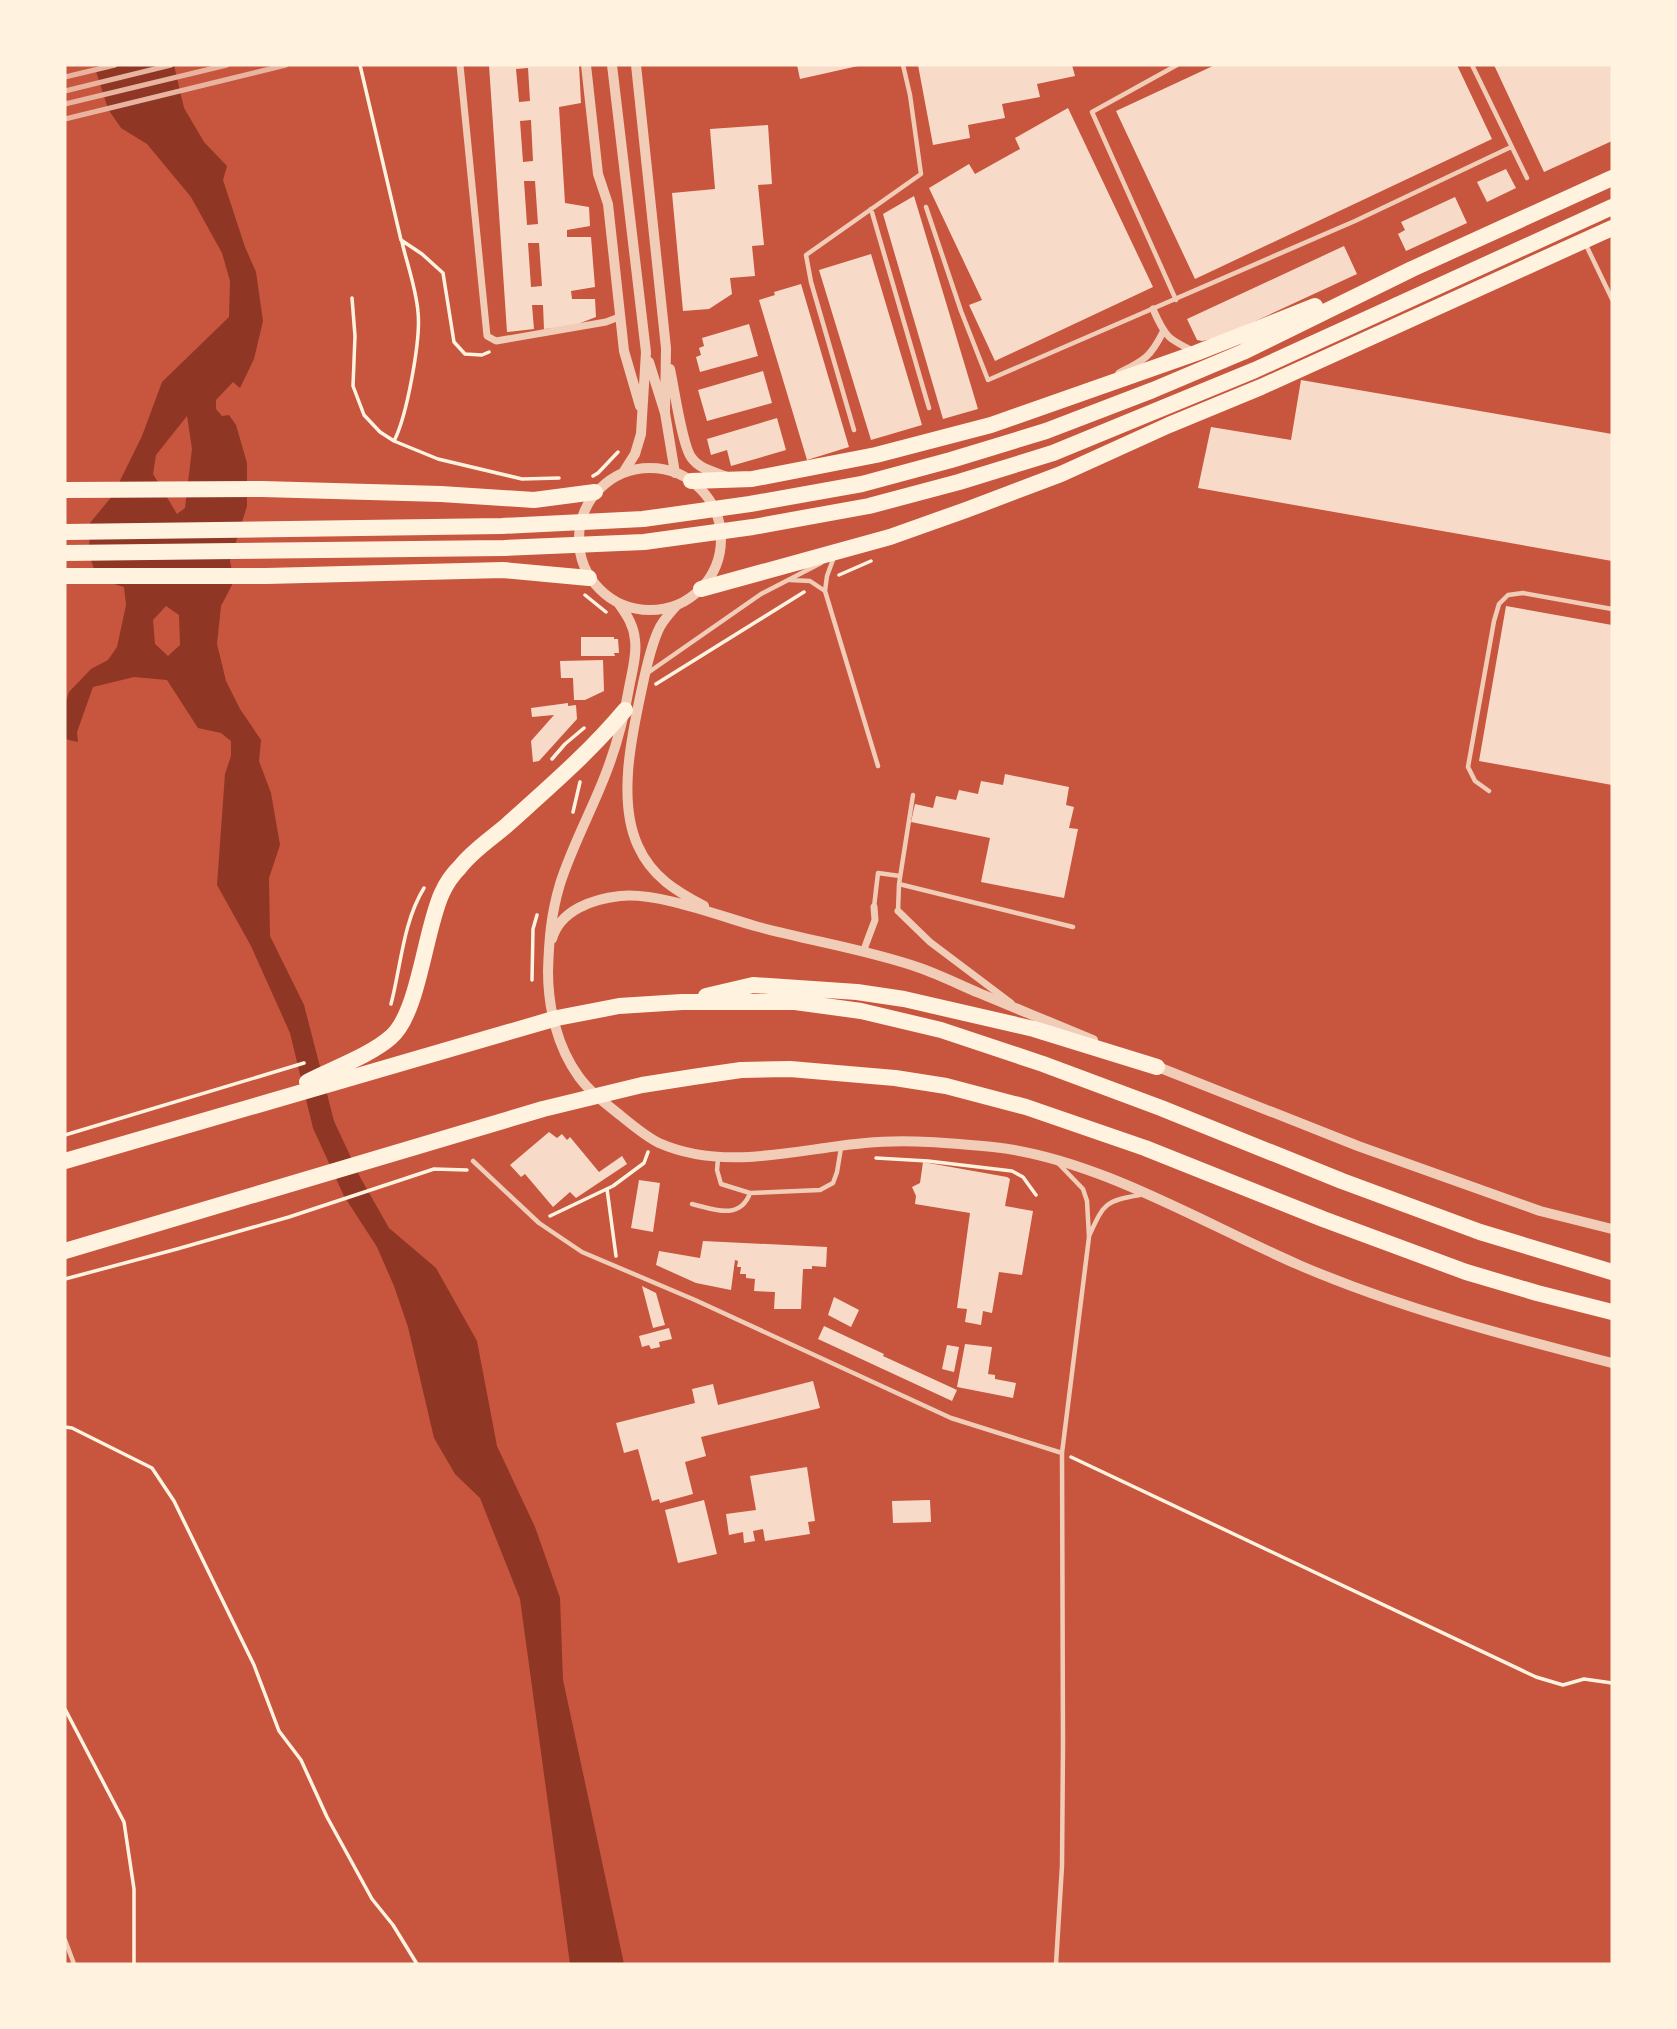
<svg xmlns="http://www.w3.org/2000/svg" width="1677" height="2029" font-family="Spectral,serif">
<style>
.water{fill:#8f3625;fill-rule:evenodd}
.building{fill:#f7dbc8;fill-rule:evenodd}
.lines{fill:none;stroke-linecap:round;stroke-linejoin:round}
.path{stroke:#fff3e0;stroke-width:3.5}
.service{stroke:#f1ccb7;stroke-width:4.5}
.minor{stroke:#f1ccb7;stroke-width:7}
.tertiary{stroke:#f1ccb7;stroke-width:10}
.motorway{stroke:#fff3e0;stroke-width:16}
.rail{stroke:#e9b49f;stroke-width:5}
</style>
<rect width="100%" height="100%" fill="#c8553d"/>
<path class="water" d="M94,65H174L184,108L204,142L227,166L223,180L245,247L256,272L263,321L254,359L240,388L233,382L216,400V409L222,416L229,415L236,425L247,463V506L230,561L234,581L221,606L217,644L226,681L240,709L261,740L259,761L271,793L280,845L269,878L270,936L304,1005L334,1121L360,1177L389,1228L436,1268L477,1341L497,1446L535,1527L560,1598L563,1680L624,1964H570L520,1599L480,1498L455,1474L434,1438L408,1327L394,1286L377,1247L344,1196L313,1128L290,1033L251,946L217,885L225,774L231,756V741L221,733L198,728L167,680L134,677L93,687L77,732L78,742L65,739V704L69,692L91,669L108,660L117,647L126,605L124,587L114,584L95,572L89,554L90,523L113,495L142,436L162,382L229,317L230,281L222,253L191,197L147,144L121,128L108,109ZM187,416L192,449L185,508L177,514L153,474L156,455ZM166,606L179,615L180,645L168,656L155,644L153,620Z"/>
<path class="building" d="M489,65H579L581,103L559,107L565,203L589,207L590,226L567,230V237H591L595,287L571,291L572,299H595L596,317L570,327L544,329L543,305H532L534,329L507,332ZM528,68L530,101L519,102L516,69ZM531,120L533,161L523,162L520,121ZM524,181H535L538,224L527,225ZM528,243H539L542,286L531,287Z
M797,65H858V66L800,79Z
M918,65H1072L1075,76L1037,84L1040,97L1002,104L1005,118L968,125L970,138L933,145Z
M1215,65H1457L1492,139L1195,279L1116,111Z
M1494,65H1612V141L1544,172Z
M1068,108L1153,287L995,361L969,305L982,300L929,188L969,164L975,174L1020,149L1015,138Z
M768,125L772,184L758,185L764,245L752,246L755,276L730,278L732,294L709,309L683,311L672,193L715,189L710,129Z
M1506,169L1516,188L1487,202L1477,182Z
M914,196L978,409L943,419L883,214Z
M1455,197L1467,223L1406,251L1398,234L1405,230L1401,222Z
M1344,246L1357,274L1221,337L1202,341L1197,340L1187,319Z
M871,254L922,425L871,440L819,270Z
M801,284L849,447L807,460L759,300L775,295L774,292Z
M749,324L758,356L700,372L696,357L701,355L699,348L704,346L702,338Z
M763,371L772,403L707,421L698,390Z
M1301,380L1612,434V561L1198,488L1211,427L1291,440Z
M777,418L786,450L731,466L727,450L711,455L707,439Z
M1506,606L1612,625V785L1479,761Z
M581,637H614V639H618L619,653H614L615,656H581Z
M603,660L604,691L585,700H574L573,678H561L560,661Z
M568,703V706L576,705L577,719L539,761L533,762L531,741L554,715L532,717L531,708Z
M1005,774L1069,787L1066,805L1074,807L1069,828L1078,829L1064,898L981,882L990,838L911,822L915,804L933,808L936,796L956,800L959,790L978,794L981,781L1003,785Z
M549,1132L557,1138L562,1134L567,1140L570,1137L599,1172L622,1156L627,1164L576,1198L570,1192L553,1207L525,1174L521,1177L510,1165Z
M923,1162L1007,1177L1010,1179L1005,1206L1033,1211L1022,1275L999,1272L992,1313L983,1311L981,1325L965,1322L967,1309L957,1308L970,1213L915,1204L916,1196L912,1187L920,1183Z
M639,1180L660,1183L653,1232L631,1228Z
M703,1241L827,1247L826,1267L812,1266V1269H803L801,1309H774L775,1292L754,1291L755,1279L746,1278V1274H740L741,1267H737L738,1261L735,1260L731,1290L696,1283L656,1265L659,1251L700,1258Z
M642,1286L656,1293L665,1325L653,1328Z
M834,1297L859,1310L851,1327L828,1315Z
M824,1326L884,1354L883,1356L957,1390L952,1401L818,1339Z
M669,1328L672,1339L659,1342L660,1347L651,1349L649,1345L642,1347L639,1336Z
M965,1344L992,1347L988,1374L995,1375V1379L1016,1383L1013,1398L957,1387Z
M947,1345L959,1347L954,1372L942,1369Z
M813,1381L820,1408L701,1437L706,1456L685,1462L693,1494L660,1503L659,1499L652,1501L638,1449L624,1453L616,1423L695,1403L692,1389L713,1384L718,1405Z
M807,1467L815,1521L808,1522L810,1534L765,1541L763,1529L753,1531L755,1541L744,1543L743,1532L729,1535L726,1514L756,1510L750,1476Z
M704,1500L717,1554L678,1563L665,1510Z
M930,1500L931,1522L893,1523L892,1501Z"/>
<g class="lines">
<path class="path" d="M360,65L401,240L422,254L443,273L454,342L465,354L482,355L489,352
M352,298L355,336L353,386L364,415L380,432L394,441L438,459L522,479L559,478
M394,441C407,416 421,339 418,312C416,288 407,264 402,242
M593,476L598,473L618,452
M839,575L871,561
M585,595L606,612
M656,684L804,592
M552,759L565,744L584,728
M573,812L580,782
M532,980L533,929L537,915
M391,1004C401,966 403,922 424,888
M65,1135L304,1063
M876,1158L928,1161L1012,1171L1023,1177L1036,1195
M607,1189L616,1256
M550,1216L613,1186L644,1163L648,1152
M65,1279L177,1249L289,1217L434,1169L467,1170
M65,1427L72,1428L152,1468L174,1501L254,1665L279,1731L301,1760L327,1817L372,1899L393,1925L417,1964
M1071,1457L1536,1677L1563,1685L1584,1679L1612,1683
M65,1709L124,1822L134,1889V1964"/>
<path class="service" d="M1472,65L1527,178
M926,207L961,311L988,380L1355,221L1511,147
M871,209L929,408
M1586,245L1612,299
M1176,300L1092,112L1177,65
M854,430L811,282L806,255L921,174L910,95L903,65
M790,580L810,581L825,591L827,576L834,557
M825,591L878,766
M649,672L761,594L821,563
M1489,791L1475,781L1468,767L1494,621L1499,604L1508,595L1523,593L1612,609
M899,884L1073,927
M874,907L878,873L900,876
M898,911L899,884L913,795
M718,1159L717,1170L721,1184L750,1193L820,1190L833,1183L837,1172L841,1148
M473,1161L539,1223L582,1252L695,1300L951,1418L1062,1453
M692,1204C713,1209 740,1221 750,1193
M1089,1236C1104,1204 1104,1201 1140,1195
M65,1940L74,1964
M1056,1964L1062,1866L1063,1745L1062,1453L1089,1237L1087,1201L1083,1189L1058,1163"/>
<path class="minor" d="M460,65L487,336L496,341L606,322L619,317
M1153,309C1165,337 1168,339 1195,352
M1119,373C1144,360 1150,358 1163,332
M898,911L930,942L1011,1003
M863,952L875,920L874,907"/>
<path class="tertiary" d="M586,65L598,174L608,204L624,351L640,406
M612,65L646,352L641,434L635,454L623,473
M636,65L666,348L665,413
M649,362L665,413L675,473
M670,369C674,387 682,444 691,457C698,468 713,472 725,476
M579 539a71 71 0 1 1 142 0a71 71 0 1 1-142 0Z
M619,604C627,615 634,626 635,640C637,655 632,672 629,688C624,717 617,745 606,773C592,810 572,846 560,884C551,914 549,939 548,971C548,1007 557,1047 579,1077C590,1092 606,1104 620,1115C632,1125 645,1136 659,1143C725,1172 797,1149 865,1143C907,1139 951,1143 993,1147C1097,1158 1204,1224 1299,1265C1399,1308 1507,1336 1612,1363
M677,605C670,613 662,621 658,631C650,649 646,669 642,688C632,734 617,801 638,846C652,877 676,891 704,906
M552,939C560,910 593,899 620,896C657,892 717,915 755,926C809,941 866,949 920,968C940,975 960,985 979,993C1017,1009 1055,1024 1093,1040
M1153,1065L1358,1146L1540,1211L1612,1229"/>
<path class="motorway" d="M691,481L752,479L876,455L991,425L1196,353L1315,306
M65,490L262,489L441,494L534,500L595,492
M65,532L502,526L643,519L750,504L862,484L951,460L1046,431L1153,390L1243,352L1412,269L1612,178
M65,553L504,548L644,542L753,527L869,506L959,482L1053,453L1255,370L1612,207
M65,576H266L503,570L589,578
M701,589L890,537L966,510L1061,474L1169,425L1261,387L1612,228
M706,996L753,985L857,992L904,999L1034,1029L1157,1067
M307,1082C332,1069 371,1055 391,1037C419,1013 425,929 442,893C446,884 453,874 460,867C472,851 492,838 507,825C548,788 590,752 625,710
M65,1161L557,1018L619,1006L682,1002H795L861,1011L941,1030L1043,1064L1161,1108L1342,1181L1480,1232L1612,1272
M65,1251L543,1109L642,1085L693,1077L741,1070L790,1069L895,1078L946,1086L1026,1107L1145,1148L1323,1219L1466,1272L1537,1293L1612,1312"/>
<path class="rail" d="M65,77L115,65
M65,91L171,65
M65,104L227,65
M65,119L286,65"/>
</g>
<rect width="1677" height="2029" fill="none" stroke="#fff3e0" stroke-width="133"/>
</svg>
